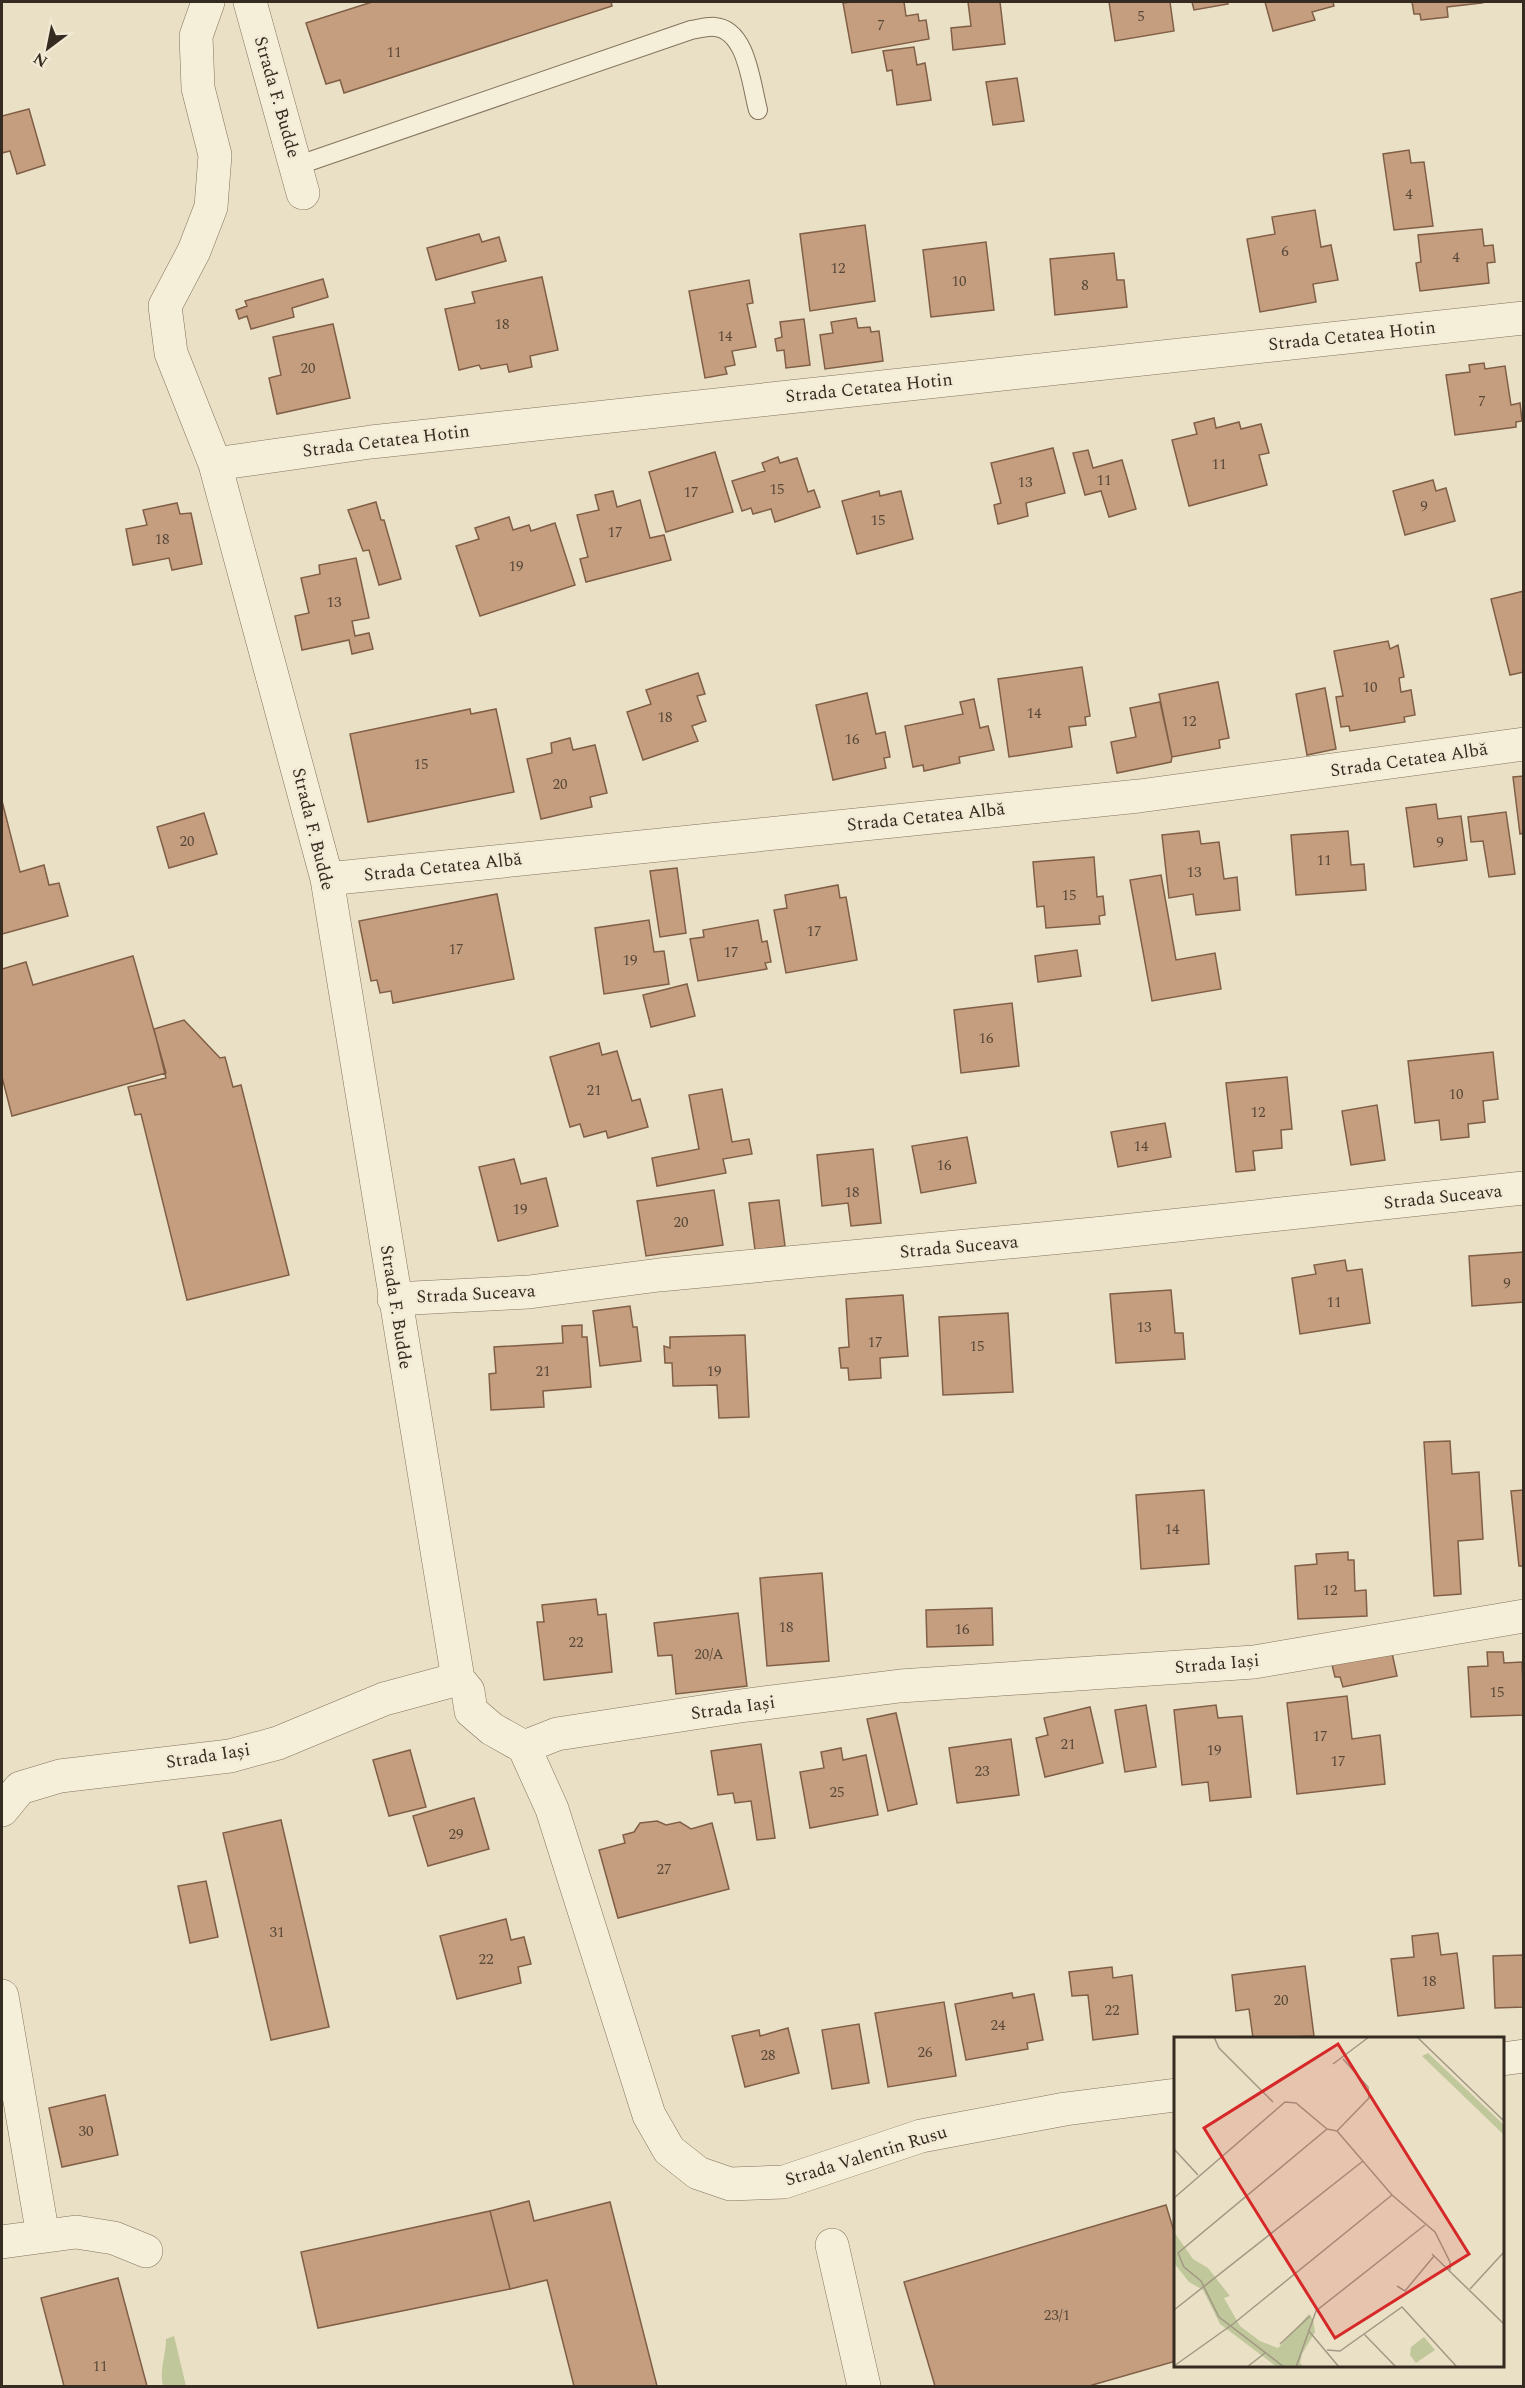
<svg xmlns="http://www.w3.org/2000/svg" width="1525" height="2388" font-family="Spectral,serif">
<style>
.green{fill:#c0c79b}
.building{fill:#c49e7f;stroke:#805f46;stroke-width:1.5}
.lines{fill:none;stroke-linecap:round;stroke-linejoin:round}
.lane-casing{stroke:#83735d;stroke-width:20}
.street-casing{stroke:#83735d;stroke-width:34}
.lane{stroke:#f5eed8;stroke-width:18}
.street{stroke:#f5eed8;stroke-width:33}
.labels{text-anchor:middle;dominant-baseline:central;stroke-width:4.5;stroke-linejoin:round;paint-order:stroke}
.number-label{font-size:15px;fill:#594838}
.street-label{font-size:18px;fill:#352b20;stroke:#f2ead5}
.inset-road{fill:none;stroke:#a29884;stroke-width:1.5}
.view{fill:#d62828;fill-opacity:0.15;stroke:#d62828;stroke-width:3}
.inset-edge{fill:none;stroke:#352b20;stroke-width:3}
</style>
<rect width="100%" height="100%" fill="#eae0c6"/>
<path class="green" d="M174,2336L186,2386H163C159,2370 166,2356 166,2339Z"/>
<path class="building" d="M372,2H611L612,6L344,93L340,80L326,84L306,23Z
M851,2H904L906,16L918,14L919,21L926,20L929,39L852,53L843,3Z
M968,2H1000L1005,44L953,50L951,28L971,26Z
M1109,2H1170L1174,31L1115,41Z
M1192,2H1227L1228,4L1194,10Z
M1265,2H1333L1334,6L1312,12L1315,20L1273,31Z
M1412,2H1481L1482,3L1447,7L1448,17L1421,20L1420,14H1414Z
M914,47L917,65L925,63L931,100L897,105L892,70L887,71L883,51Z
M1017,78L1024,121L993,125L986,82Z
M29,109L45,165L17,174L10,151L2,153V116Z
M1409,150L1411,163L1424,162L1433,226L1394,230L1383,154Z
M1315,210L1321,247L1331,245L1338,280L1313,284L1316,302L1260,312L1247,239L1275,234L1272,217Z
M865,225L875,301L810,311L800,234Z
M1482,229L1484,246L1493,245L1495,262L1487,263L1489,283L1420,291L1416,263L1421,262L1418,235Z
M479,234L482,242L499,237L506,261L436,280L427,248Z
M986,242L994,310L931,317L923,250Z
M1114,253L1117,280H1124L1127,307L1055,315L1050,259Z
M542,277L558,350L530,356L532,367L509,372L507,364L481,369L479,365L459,370L445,309L475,303L472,292Z
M323,279L328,297L292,308L294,317L251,329L247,316L239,319L236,310L247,306L245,301Z
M749,280L753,303L747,304L756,347L732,351L735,365L725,367L727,374L705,378L689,291Z
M856,318L858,328L870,327L871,332L879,331L883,361L825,369L820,335L833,333L831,322Z
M804,319L810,365L786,368L784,350L777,351L775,339L782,337L780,322Z
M333,324L350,398L277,414L269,378L281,375L273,337Z
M1484,363L1485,369L1505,366L1511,405L1520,403L1522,421L1516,422V427L1455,435L1446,375L1470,372L1469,365Z
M1214,418L1216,428L1239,422L1241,429L1261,424L1269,453L1259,455L1267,485L1189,506L1172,440L1197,434L1194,423Z
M1053,448L1065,493L1026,503L1028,516L998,524L994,505L1001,503L991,463Z
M1088,450L1093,468L1122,460L1136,509L1109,517L1101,491L1085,495L1073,453Z
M715,452L733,512L666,532L649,472Z
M778,457L780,463L797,458L808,492L814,490L820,507L775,522L771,509L753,514L751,508L742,511L732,481L765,471L762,463Z
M1433,480L1436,491L1446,488L1455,521L1405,535L1393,491Z
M613,491L617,507L640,500L650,538L664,535L671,560L586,582L580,559L588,557L577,515L599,510L595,495Z
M879,491L880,496L901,491L913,539L857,554L842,501Z
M376,502L381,520H384L401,579L379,585L369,550L363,551L348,510Z
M177,503L180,514L191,513L202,564L172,570L169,558L133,565L126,529L147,525L143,510Z
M509,517L513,530L529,525L531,531L555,523L575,585L480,616L456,546L479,539L475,528Z
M356,558L369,618L352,621L355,636L369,633L373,649L352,654L349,640L302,650L295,616L309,613L301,578L320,574L319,565Z
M1524,591V672L1510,675L1491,599Z
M1388,641L1390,649L1398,645L1404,677L1399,678L1401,692L1411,690L1415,715L1404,717L1405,722L1350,731L1349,726L1341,727L1336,697L1343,696L1334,651Z
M1082,667L1090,716L1085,717L1086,725L1069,727L1072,747L1009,757L998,679Z
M698,673L705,694L697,696L706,721L692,726L698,741L643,760L627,712L651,704L646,690Z
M1218,682L1229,738L1219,740L1220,748L1172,757L1159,694Z
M1325,688L1336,749L1307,755L1296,694Z
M867,693L876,734L885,732L890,757L884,758L886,768L833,780L816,705Z
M974,699L980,728L988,726L994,750L959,757L960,763L924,771L923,765L913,767L905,726L963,714L960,702Z
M1160,702L1172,757L1171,762L1117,773L1111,742L1136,737L1130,708Z
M470,709L471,714L496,709L514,792L368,822L350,734Z
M570,738L573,750L595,745L607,793L590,797L592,807L541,819L527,759L552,753L551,743Z
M1524,776V833L1520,834L1513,777Z
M2,801L20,872L44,865L49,885L59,883L68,916L2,934Z
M1436,804L1438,819L1461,816L1467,860L1414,867L1406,808Z
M1506,812L1515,874L1489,877L1483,841L1471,842L1468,817Z
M204,813L217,854L169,868L157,827Z
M1199,831L1201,844L1219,842L1224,879L1237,877L1240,910L1196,915L1193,894L1169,898L1162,835Z
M1348,831L1351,865L1364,864L1366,890L1296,895L1291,835Z
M1094,857L1097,897L1103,896L1105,915L1099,916L1100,924L1046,928L1044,906L1037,907L1033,862Z
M677,868L686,933L660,937L650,871Z
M1161,875L1176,960L1215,953L1221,989L1152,1001L1130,880Z
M838,885L840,898L846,897L857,960L786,973L774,910L787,908L785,895Z
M497,894L514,979L393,1003L391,991L380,993L377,980L371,981L359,921Z
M649,920L654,952L664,951L669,984L604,994L595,928Z
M758,920L762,942L767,941L771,962L765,963L767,969L698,981L690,939L704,937L703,930Z
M1077,950L1081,976L1038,982L1035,956Z
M133,956L166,1073L12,1116L2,1077V969L26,962L33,985Z
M687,984L695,1016L651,1027L643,995Z
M1012,1003L1019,1066L961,1073L954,1010Z
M184,1020L220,1058L225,1057L233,1087L241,1085L289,1275L187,1300L141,1114L135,1115L128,1087L166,1078L154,1029Z
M599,1043L602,1055L617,1051L632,1101L640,1099L648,1127L608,1138L606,1131L584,1137L580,1124L570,1127L550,1057Z
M1493,1052L1498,1099L1483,1101L1485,1122L1468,1124L1469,1137L1441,1140L1439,1120L1415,1123L1408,1061Z
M1287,1077L1292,1129L1281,1130L1282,1148L1253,1151L1255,1170L1236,1172L1226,1083Z
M722,1089L732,1142L749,1139L752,1154L723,1159L726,1173L657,1186L652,1158L699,1149L689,1095Z
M1377,1105L1385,1160L1351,1165L1342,1111Z
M1165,1123L1171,1157L1118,1167L1111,1132Z
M967,1137L976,1183L921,1193L912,1146Z
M873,1149L881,1223L851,1226L848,1203L822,1206L817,1155Z
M514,1159L521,1184L546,1178L558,1226L498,1241L479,1167Z
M714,1190L723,1245L646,1256L637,1201Z
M779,1200L785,1246L755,1250L749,1203Z
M1524,1252V1302L1472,1306L1469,1256Z
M1345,1260L1347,1271L1362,1269L1370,1323L1300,1334L1292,1278L1316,1274L1314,1265Z
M1171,1290L1175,1333H1183L1185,1359L1116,1363L1110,1294Z
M903,1295L908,1356L880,1358L881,1378L849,1380L848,1368H841L839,1348L849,1347L846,1299Z
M630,1306L633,1327H637L641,1361L600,1366L593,1311Z
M1008,1313L1013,1392L943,1395L939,1317Z
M582,1325V1337H587L591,1387L543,1391L544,1407L491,1410L489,1374L496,1373L494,1347L563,1343L562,1326Z
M745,1335L749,1417L719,1418L717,1385L673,1386L672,1363H665L664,1346L670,1348V1337Z
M1450,1441L1452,1474L1479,1472L1483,1539L1458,1541L1461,1594L1434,1596L1424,1442Z
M1204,1490L1209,1564L1141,1569L1136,1495Z
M1524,1490V1566H1519L1511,1491Z
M1348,1552V1560H1354L1355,1591L1366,1590L1367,1616L1298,1619L1295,1566L1317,1564L1316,1554Z
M822,1573L829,1661L767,1666L760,1578Z
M596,1599L598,1615L606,1614L612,1672L544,1680L537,1622H544L542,1605Z
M992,1608L993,1645L927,1647L926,1610Z
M738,1613L747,1686L676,1694L672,1655L658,1656L654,1623Z
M1487,1652H1503L1504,1663L1522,1662L1524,1715L1471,1717L1468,1667L1488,1666Z
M1392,1653L1397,1676L1343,1687L1340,1677H1335L1331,1661Z
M1347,1696L1352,1739L1380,1735L1385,1784L1297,1794L1287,1703Z
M1146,1705L1156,1767L1125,1772L1115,1710Z
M1216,1705L1218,1718L1242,1716L1251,1797L1210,1801L1208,1782L1182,1785L1174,1710Z
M1090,1707L1103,1763L1045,1777L1036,1738L1048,1735L1044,1718Z
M896,1713L917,1804L888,1811L867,1719Z
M1011,1739L1019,1795L957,1803L949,1748Z
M761,1744L775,1838L757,1840L751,1801L735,1803L733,1793L718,1795L711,1751Z
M841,1748L843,1760L866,1755L878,1815L810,1828L800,1772L824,1768L821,1752Z
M410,1750L426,1807L389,1816L373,1760Z
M474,1798L489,1849L428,1866L413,1816Z
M281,1820L329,2027L271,2040L223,1833Z
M657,1821L666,1825L680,1822L691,1829L712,1823L729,1889L618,1918L599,1850L625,1843L623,1835L634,1832L640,1823Z
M206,1881L218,1937L190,1943L178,1886Z
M506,1919L511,1940L524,1937L531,1964L518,1967L521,1983L457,1999L440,1936Z
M1438,1933L1441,1955L1457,1953L1464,2008L1398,2016L1391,1959L1414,1957L1412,1936Z
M1524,1955V2007L1495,2008L1493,1956Z
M1305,1966L1314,2036L1253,2038L1249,2009L1236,2011L1232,1975Z
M1112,1967L1113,1978L1132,1975L1138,2034L1093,2040L1088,1995L1072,1996L1069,1972Z
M1012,1993L1013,1998L1034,1994L1043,2040L1027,2043L1028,2049L966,2060L955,2004Z
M944,2002L956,2076L888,2087L875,2013Z
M859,2024L869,2083L832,2089L822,2030Z
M788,2028L799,2073L745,2087L732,2036L759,2030L760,2036Z
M105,2095L118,2155L62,2167L49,2108Z
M529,2201L534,2221L610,2202L657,2386H574L547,2280L510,2289L490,2211Z
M1166,2205L1176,2238V2361L1089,2386H935L904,2282Z
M490,2211L510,2289L318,2328L301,2252Z
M118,2278L147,2386H64L41,2298Z"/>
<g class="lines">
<g class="lane-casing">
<path id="lane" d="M296,166L691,30C698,29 708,26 715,27C747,30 751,84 758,110"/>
</g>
<g class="street-casing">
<path id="street" d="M208,2L196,36L198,88L215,155L211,207L194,251L165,306L171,353L215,464L327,879L458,1679
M250,2L303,193
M215,464L371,442L1524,318
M327,879L1139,796L1524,744
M394,1299L529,1292L659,1275L1104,1233L1524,1188
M524,1747L552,1809L649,2115L669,2150L698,2173L730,2184L784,2182L921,2136L1065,2109L1176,2095
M2,1810L20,1788L60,1776L230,1756L278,1743L384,1699L458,1679L468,1691L471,1711L492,1729L524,1747L557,1734L740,1706L900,1686L1254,1662L1524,1616
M2,1996L43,2236
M1502,2059L1524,2056
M2,2242L76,2232L114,2238L146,2251
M832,2245L864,2386"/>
</g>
<use href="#lane" class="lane"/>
<use href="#street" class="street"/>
</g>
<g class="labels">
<g class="number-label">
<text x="1141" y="16">5</text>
<text x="881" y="25">7</text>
<text x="394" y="52">11</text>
<text x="1409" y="194">4</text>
<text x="1285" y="251">6</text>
<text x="1456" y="257">4</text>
<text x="838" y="268">12</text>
<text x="959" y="281">10</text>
<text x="1085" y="285">8</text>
<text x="502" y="324">18</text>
<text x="725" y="336">14</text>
<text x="308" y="368">20</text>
<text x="1482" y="401">7</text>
<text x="1219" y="464">11</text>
<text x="1104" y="480">11</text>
<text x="1025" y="482">13</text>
<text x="777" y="489">15</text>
<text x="691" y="492">17</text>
<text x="1424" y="506">9</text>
<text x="878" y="520">15</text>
<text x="615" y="532">17</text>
<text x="162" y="539">18</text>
<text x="516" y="566">19</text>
<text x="334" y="602">13</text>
<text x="1370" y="687">10</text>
<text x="1034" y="713">14</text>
<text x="665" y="717">18</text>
<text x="1189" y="721">12</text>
<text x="852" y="739">16</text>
<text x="421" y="764">15</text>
<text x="560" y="784">20</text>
<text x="187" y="841">20</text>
<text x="1440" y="842">9</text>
<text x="1324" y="860">11</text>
<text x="1194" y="872">13</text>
<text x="1069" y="895">15</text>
<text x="814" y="931">17</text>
<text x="456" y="949">17</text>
<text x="731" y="952">17</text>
<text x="630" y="960">19</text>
<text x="986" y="1038">16</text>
<text x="594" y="1090">21</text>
<text x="1456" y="1094">10</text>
<text x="1258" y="1112">12</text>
<text x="1141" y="1146">14</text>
<text x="944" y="1165">16</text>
<text x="852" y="1192">18</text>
<text x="520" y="1209">19</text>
<text x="681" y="1222">20</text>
<text x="1507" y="1283">9</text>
<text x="1334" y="1302">11</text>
<text x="1144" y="1327">13</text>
<text x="875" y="1342">17</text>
<text x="977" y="1346">15</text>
<text x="543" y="1371">21</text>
<text x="714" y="1371">19</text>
<text x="1172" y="1529">14</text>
<text x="1330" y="1590">12</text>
<text x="786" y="1627">18</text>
<text x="962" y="1629">16</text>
<text x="576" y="1642">22</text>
<text x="709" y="1654">20/A</text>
<text x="1497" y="1692">15</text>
<text x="1320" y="1736">17</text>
<text x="1068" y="1744">21</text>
<text x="1214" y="1750">19</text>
<text x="1338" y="1761">17</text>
<text x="982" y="1771">23</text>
<text x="837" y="1792">25</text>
<text x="456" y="1834">29</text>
<text x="664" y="1869">27</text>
<text x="277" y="1932">31</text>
<text x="486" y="1959">22</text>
<text x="1429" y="1981">18</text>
<text x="1281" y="2000">20</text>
<text x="1112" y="2010">22</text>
<text x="998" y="2025">24</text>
<text x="925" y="2052">26</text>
<text x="768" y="2055">28</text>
<text x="86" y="2131">30</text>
<text x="1057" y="2315">23/1</text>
<text x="100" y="2366">11</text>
</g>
<g class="street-label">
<text transform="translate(277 97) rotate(74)">Strada F. Budde</text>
<text transform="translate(1352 336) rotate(-6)">Strada Cetatea Hotin</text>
<text transform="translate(869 388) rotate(-6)">Strada Cetatea Hotin</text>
<text transform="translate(386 441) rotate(-7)">Strada Cetatea Hotin</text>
<text transform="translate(1409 760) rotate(-8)">Strada Cetatea Albă</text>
<text transform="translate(926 817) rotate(-6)">Strada Cetatea Albă</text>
<text transform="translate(313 829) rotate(76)">Strada F. Budde</text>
<text transform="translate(443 867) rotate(-6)">Strada Cetatea Albă</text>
<text transform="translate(1443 1197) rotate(-6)">Strada Suceava</text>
<text transform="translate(959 1247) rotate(-5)">Strada Suceava</text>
<text transform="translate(476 1294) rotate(-3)">Strada Suceava</text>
<text transform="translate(396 1307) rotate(81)">Strada F. Budde</text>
<text transform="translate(1217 1664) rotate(-5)">Strada Iași</text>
<text transform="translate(733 1708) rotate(-8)">Strada Iași</text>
<text transform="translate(208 1756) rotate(-9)">Strada Iași</text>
<text transform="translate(866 2156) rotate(-17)">Strada Valentin Rusu</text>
</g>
</g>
<g transform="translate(1174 2037)">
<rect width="330" height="330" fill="#eae0c6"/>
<path d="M254,16L330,88V98L248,19ZM0,195L19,222L34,231L52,254L56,259L50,261L66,289L86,304L104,311L135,277L139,282L141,295L128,317L126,326L130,330H103L46,287L29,253L15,245L0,226ZM250,300L261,313L242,326L236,318L237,310Z" fill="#c0c79b"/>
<path class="inset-road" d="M40,0L45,11L99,65M243,0L330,84M159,27L195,0M163,94L218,158L261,195L276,225V233M0,112L24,138M0,161L111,65L122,66L153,92M258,217L330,287M223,249L231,254L260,219M296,252L330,215M0,273L189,124M134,293L165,330M190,297L222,330M106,307L136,279M153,313L166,314L228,270L283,330M0,329L59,287L218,158M73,330L91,316M110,330L45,280L27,244L10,230L4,216L153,92L163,94L195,61L194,50L169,22M122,330L142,274L251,188"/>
<path class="view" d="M164,7L295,217L161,301L30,91Z"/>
<rect width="330" height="330" class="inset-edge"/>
</g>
<rect width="1525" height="2388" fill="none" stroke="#352b20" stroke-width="6"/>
<g transform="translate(48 48) rotate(212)" stroke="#f2ead5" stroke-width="4.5" paint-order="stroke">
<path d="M0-4.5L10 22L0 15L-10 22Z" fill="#352b20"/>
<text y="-9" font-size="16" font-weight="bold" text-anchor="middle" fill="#352b20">N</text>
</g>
</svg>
